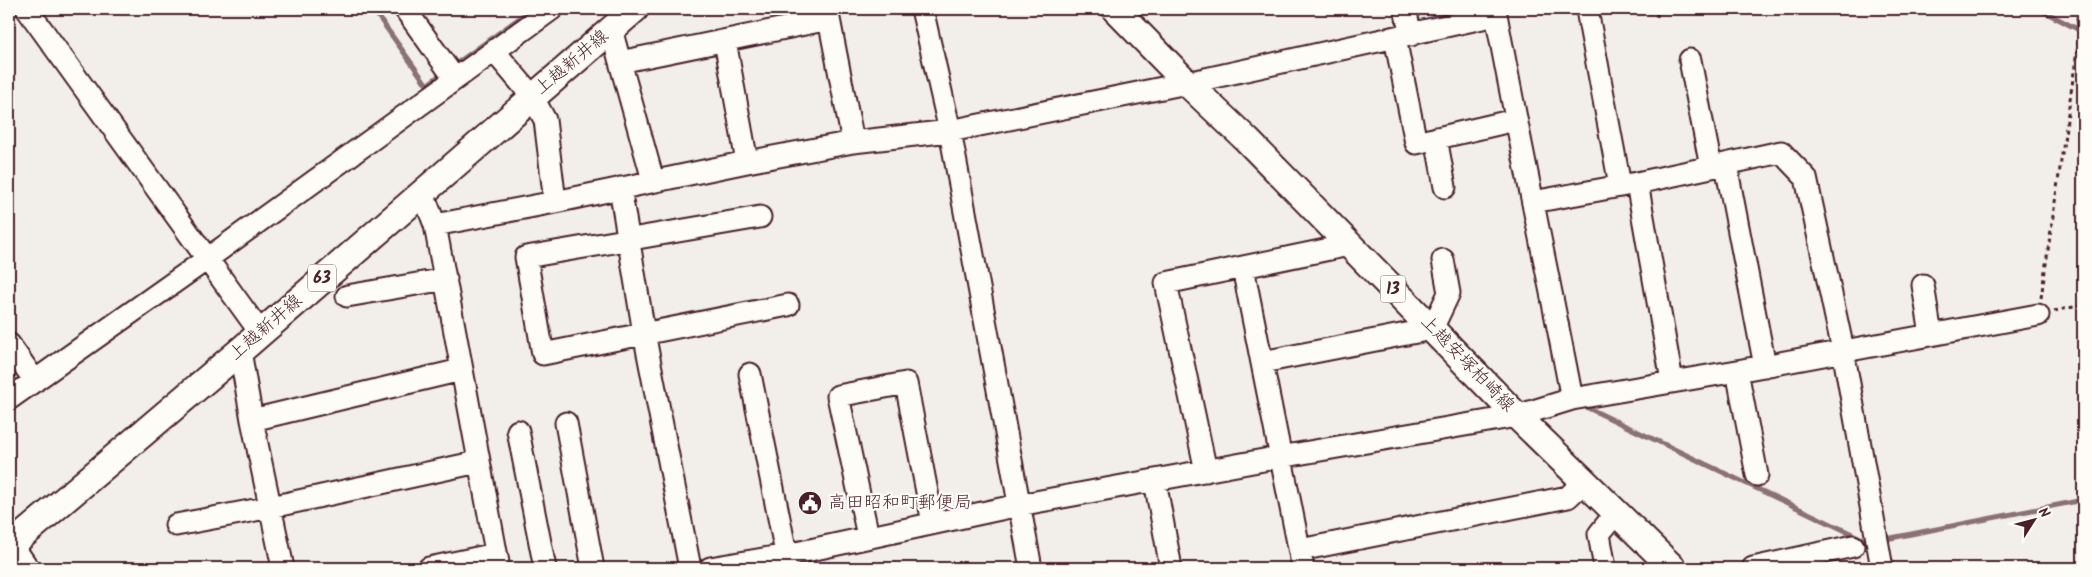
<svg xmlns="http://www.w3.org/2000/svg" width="2092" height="577" font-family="Kalam,'Klee One',sans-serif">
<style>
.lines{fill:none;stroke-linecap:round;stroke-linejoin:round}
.stream{stroke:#8b6f75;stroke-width:5}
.minor-casing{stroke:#4a1f2b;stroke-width:25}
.major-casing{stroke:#4a1f2b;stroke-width:30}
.path{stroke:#4a1f2b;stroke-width:3;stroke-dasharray:4 4;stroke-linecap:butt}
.minor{stroke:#fdfcf7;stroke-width:21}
.major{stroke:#fdfcf7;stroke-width:26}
.labels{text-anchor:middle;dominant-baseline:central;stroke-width:4.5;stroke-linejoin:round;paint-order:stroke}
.shield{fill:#fdfcf7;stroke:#806168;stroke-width:1}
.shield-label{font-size:16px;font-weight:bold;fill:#4a1f2b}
.street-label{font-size:18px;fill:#4a1f2b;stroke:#fdfcf7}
.poi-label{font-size:18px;fill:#4a1f2b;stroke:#fdfcf7;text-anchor:start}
</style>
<rect width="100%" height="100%" fill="#f2efeb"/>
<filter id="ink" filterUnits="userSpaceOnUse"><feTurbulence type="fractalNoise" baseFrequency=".02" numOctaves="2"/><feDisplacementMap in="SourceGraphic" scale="10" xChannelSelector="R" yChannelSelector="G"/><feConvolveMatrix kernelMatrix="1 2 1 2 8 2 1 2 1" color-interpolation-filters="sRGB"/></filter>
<g filter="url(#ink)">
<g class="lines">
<path class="stream" d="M373,9L427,85L444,72
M2039,9L2083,32
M453,66L532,9
M1586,407L1869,542L1872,541
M1881,540L2083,500"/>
<g class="minor-casing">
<path id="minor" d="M27,9L260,332
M405,9L455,79
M922,9L950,131L1031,568
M1405,9L1411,35
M1495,9C1519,139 1547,269 1572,399
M1587,10L1620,185
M611,29L620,62L829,19L853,142
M1395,38L1416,143L1515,120
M725,41L747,162
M494,51L552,9
M1690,60L1711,167
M620,62L653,180
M1436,138L1445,187
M1726,165L1765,366
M1637,183L1672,381
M620,188L644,333L690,568
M422,191L435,225L555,202L747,162L853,142L950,131L1187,83L1496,15
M1533,202L1637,183L1781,152L1806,178L1843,350L1882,568
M760,217L526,257L543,354L788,305
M435,225L499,568
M1243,268L1303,568
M1923,285L1931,335
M347,296L446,279
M9,344L35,381
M240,351L252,420L283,568
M1263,362L1432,329L1449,293L1443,260
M1737,371L1757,475
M750,374L789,568
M9,399L207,259L494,51L532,96L545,120L555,202
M252,420L461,370
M566,423L593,568
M518,431L545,568
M1206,471L1166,283L1349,245
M1155,481L1171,568
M176,525L271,507L478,462
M868,536L838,396L906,383L933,523
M12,545L28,568
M1300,550L1568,497L1585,481
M429,568L496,554
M710,568L787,555L1019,505L1280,457L1517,416L1572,399L1737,371L2038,315
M1605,568L1599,534L1615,514
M1753,568L1853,546"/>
</g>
<g class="major-casing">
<path id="major" d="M1115,9L1187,83L1247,140L1517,416L1673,568
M9,547L240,351L635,9"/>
</g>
<path class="path" d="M1640,9L1662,17
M2041,298L2080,31L2075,9
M2054,311L2083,305"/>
<use href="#minor" class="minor"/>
<use href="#major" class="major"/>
</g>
</g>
<defs>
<g id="civic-disc" transform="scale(1.25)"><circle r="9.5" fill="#4a1f2b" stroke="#fdfcf7"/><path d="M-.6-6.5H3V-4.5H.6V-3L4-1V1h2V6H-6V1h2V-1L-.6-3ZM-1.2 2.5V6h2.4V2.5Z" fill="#fff"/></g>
</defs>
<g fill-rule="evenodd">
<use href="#civic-disc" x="810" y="503"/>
</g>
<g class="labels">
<g class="shield">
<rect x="308" y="264.5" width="28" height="27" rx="4"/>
<rect x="1380.5" y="275.5" width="25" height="27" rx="4"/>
</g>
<g class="shield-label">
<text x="322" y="278">63</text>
<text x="1393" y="289">13</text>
</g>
<g class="street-label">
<text transform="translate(572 63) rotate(-40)">上越新井線</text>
<text transform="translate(266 328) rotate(-41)">上越新井線</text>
<text transform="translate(1467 364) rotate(46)">上越安塚柏崎線</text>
</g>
<g class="poi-label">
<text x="828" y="503">高田昭和町郵便局</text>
</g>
</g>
<rect width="2092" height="577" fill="none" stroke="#fdfcf7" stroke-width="30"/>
<rect x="15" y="15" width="2062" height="547" fill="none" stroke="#4a1f2b" stroke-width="2" filter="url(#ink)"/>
<g transform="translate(2034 520) rotate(54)" stroke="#fdfcf7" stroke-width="4" paint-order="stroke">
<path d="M0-4L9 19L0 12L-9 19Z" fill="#4a1f2b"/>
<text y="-8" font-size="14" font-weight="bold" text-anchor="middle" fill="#4a1f2b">N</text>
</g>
</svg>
